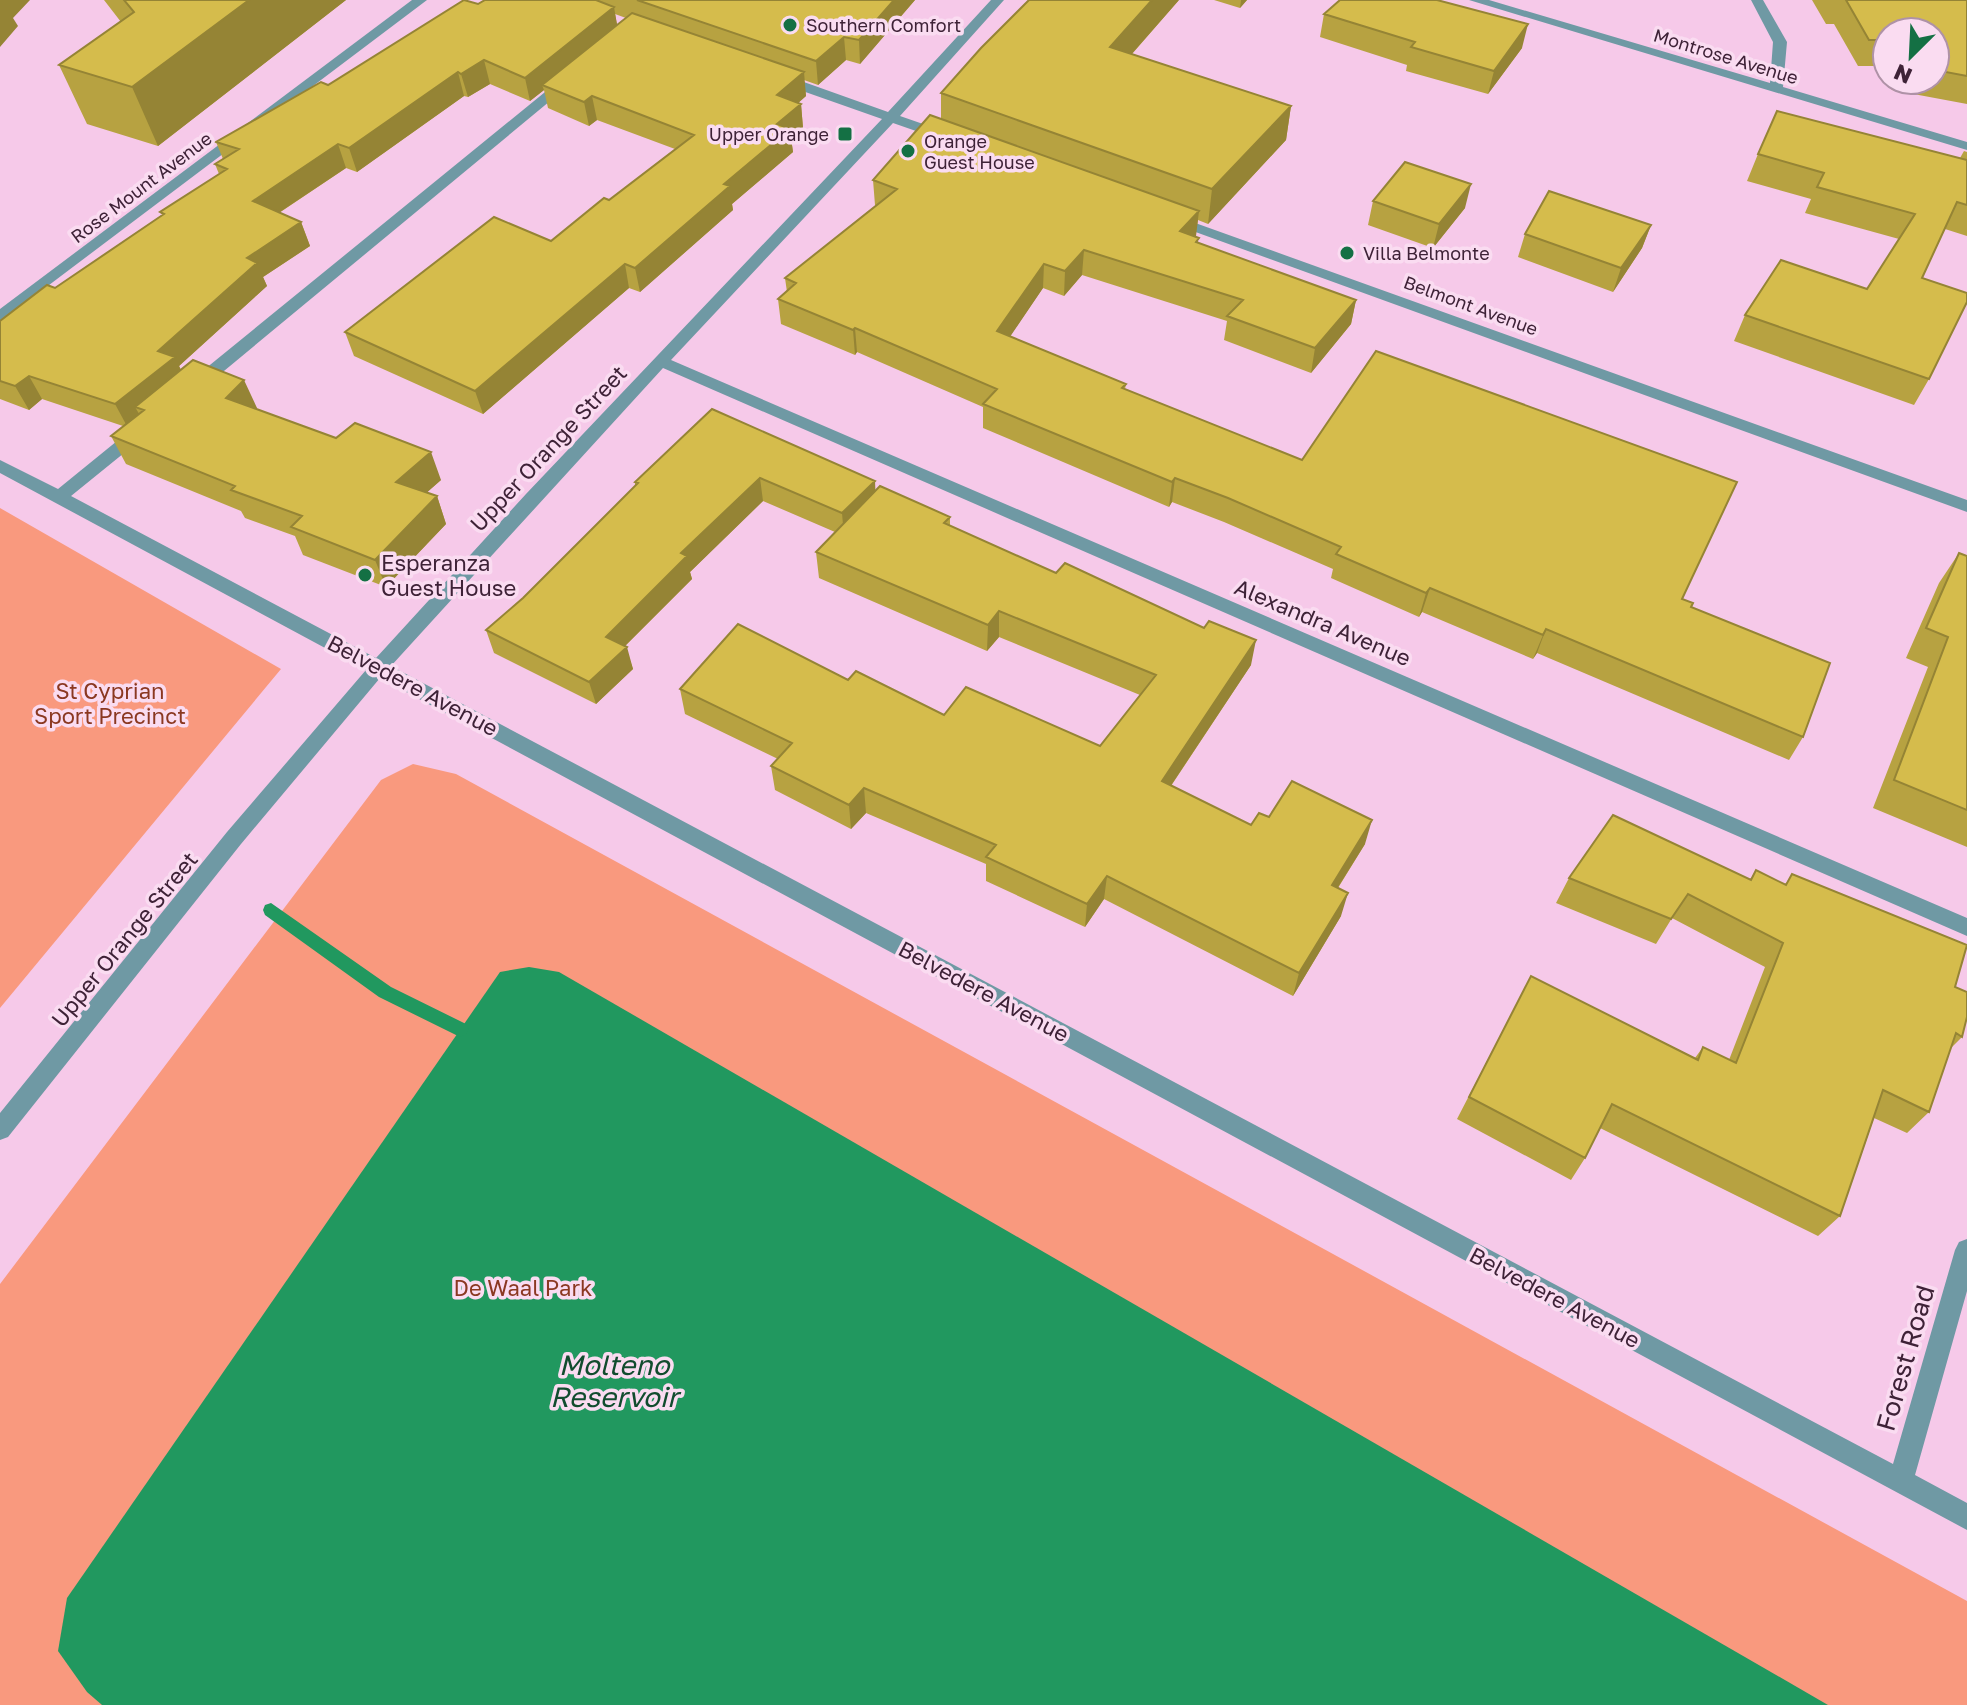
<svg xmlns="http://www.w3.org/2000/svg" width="1967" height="1705" font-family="'Golos Text',sans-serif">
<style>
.green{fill:#f9997e}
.water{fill:#21985f}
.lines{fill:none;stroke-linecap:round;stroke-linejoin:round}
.stream{fill:#21985f;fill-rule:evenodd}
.minor{fill:#6f99a4;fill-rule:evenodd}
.wall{fill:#b7a241;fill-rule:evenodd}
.shaded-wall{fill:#958435}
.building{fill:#d5bc4c;stroke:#958435;stroke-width:2}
.poi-dot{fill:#147044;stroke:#fadcf1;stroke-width:3}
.labels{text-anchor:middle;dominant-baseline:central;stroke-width:7;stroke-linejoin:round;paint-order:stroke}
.far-poi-label{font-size:18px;fill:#3e2237;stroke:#fadcf1;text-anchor:start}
.far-street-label{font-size:18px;fill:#3e2237;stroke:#fadcf1}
.street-label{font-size:22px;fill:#3e2237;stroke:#fadcf1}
.poi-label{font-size:22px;fill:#3e2237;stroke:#fadcf1;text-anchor:start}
.park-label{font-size:22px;fill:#8b3821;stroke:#fadcf1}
.near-street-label{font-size:26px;fill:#3e2237;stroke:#fadcf1}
.near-water-label{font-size:28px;font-style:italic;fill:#114c2e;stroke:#fadcf1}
</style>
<rect width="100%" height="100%" fill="#f6c9e9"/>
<path class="green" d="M0,508L281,669L0,1008Z
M413,764L456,774L1967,1601V1705H0V1284L381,780Z"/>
<path class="water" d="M529,967L559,972L1828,1705H102L87,1692L58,1651L67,1598L500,972Z"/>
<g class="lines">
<path class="stream" d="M271,903L391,987L466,1024L469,1029L466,1034L460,1037L454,1034L379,997L265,915L263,910L265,905Z"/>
<path class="minor" d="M412,0H427L0,322V309Z
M991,0H1004L900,116L949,133V139H939L893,123L671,360L1967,918V936L663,368L391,666L1893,1464L1955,1250L1959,1242L1967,1239V1291L1915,1475L1967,1503V1530L380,678L241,844L8,1137L0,1140V1113L227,832L366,670L0,473V460L58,489L133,428H145L147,432L145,436L71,496L376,658L526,494L882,119L777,82V76H787L888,112Z
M1469,0H1489L1770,83L1773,42L1751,0H1763L1787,42L1783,87L1967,142V150Z
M561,79L573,82L201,390H189V382Z
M1173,215L1967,500V512L1168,222V216Z"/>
</g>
<path class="wall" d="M104,0H346L158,146L87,124L59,65L121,22Z
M485,0H915L860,64L846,60L818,85L804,80L806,96L798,103L801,104L803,128L791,138L793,152L732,204L733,210L640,292L629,288L483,414L354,356L345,332L551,241L609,200L675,149L597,120L589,126L548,108L544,90L530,101L490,84L468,97L464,96L357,172L346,168L279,213L301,222L310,246L263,277L267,286L179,366L181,370L257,408L256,409L441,480L426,493L437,496L446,524L386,587L303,555L295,536L245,518L241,511L126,464L111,436L123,426L42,399L29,410L0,399V321L55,288L162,215L160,212L219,174L215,164L223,159L216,142L328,85ZM615,14L626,18L617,25Z
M1179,0L1132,54L1291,106L1286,140L1208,224L1198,220L1195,237L1199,243L1356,300L1351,324L1311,373L1224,340L1227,321L1082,275L1064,296L1043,288L1010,336L1126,384L1125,389L1302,460L1682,599L1691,607L1803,737L1789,760L1537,653L1533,659L1422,612L1419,617L1331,578L1333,569L1224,522L1172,502L1169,507L983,428V407L857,352L855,355L781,324L778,299L787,292L785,278L876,205H875L873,180L941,119V93Z
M1214,0H1247L1240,8Z
M1812,0H1967V104L1892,90L1876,66H1858L1834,24H1826ZM1887,32H1935V80H1887Z
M1324,14L1522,48L1488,94L1406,71L1407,65L1320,37Z
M1964,151L1967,152V236L1945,229L1922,278L1929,379L1914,405L1734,341L1745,315L1867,289L1899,239L1805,213L1811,199L1747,181L1758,154L1960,158Z
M1373,201L1465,208L1433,248L1368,225Z
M1651,225L1642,248L1613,292L1518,257L1525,234Z
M712,409L875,490L950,517V526L1251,665L1171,786L1251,825L1269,817L1365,844L1338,888L1341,916L1293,996L1104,899L1085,927L986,881V864L866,813L851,829L775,790L771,766L778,759L685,714L680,689L848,680L944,715L1100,746L1140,695L999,637L987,651L819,578L816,552L835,532L763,501L690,572L692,579L625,646L633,669L596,704L494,653L486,630L523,598L635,486V482Z
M1959,553L1967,556V847L1873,808L1928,667L1906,658L1939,583Z
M1756,870L1785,885L1792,874L1955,987L1962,1037L1951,1048L1929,1112L1907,1133L1874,1118L1840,1216L1818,1236L1600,1128L1585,1158L1571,1180L1457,1119L1531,976L1695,1058L1703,1047L1729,1060L1765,967L1672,918L1656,944L1556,903L1569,878L1750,880Z"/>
<path class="shaded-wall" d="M0,0H30L13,18L18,26L0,47Z
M249,0H346L158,146L132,87Z
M894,0H915L860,64L859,40Z
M1152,0H1179L1108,81L1110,47Z
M1241,0H1247L1240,8Z
M614,7L618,30L542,85L544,90L530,101L525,78Z
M1528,24L1522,48L1488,94L1494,71Z
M844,37L846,60L818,85L816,61Z
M484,60L490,84L468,97L461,74Z
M458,72L464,96L357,172L349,148Z
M804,72L806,96L780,119L777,95Z
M592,96L597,120L589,126L584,102Z
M801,104L803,128L791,138L793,152L732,204L733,210L640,292L635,268L724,184L777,124Z
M1291,106L1286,140L1208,224L1212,189Z
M338,144L346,168L262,224L253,201Z
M1471,184L1465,208L1433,248L1439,224Z
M1199,211L1196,236L1177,256L1180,231Z
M301,222L310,246L263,277L267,286L179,366L186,380L144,410L135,407L141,417L128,428L115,404L158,351L247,258Z
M1651,225L1642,248L1613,292L1621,268Z
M1084,250L1082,275L1064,296L1065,271Z
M625,264L629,288L483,414L475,391Z
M1044,264L1043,288L997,356V331Z
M1356,300L1351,324L1311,373L1315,348Z
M855,328L857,352L855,355L853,330Z
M29,376L42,399L29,410L15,386Z
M244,380L257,408L239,426L226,398Z
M431,452L441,480L407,510L396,482Z
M760,478L763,501L690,572L692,579L612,659L606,637L681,553Z
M1175,478L1172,502L1169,507L1172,482Z
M875,481L876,504L844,536L842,513Z
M437,496L446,524L386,587L375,560Z
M1430,588L1422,612L1419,617L1426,593Z
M999,611V637L987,651L988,625Z
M1546,629L1537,653L1533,659L1543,635Z
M1256,640L1251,665L1158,805L1162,781Z
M627,647L633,669L596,704L589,682Z
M864,788L866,813L851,829L849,805Z
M1372,820L1365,844L1325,908L1332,885Z
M1107,876L1104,899L1085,927L1087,904Z
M1348,893L1341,916L1293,996L1299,973Z"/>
<path class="building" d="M124,0H249L132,87L59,65L134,12Z
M464,0L478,4L485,0H596L614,7L525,78L484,60L461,74L458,72L349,148L338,144L253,201L301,222L247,258L257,263L158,351L175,357L115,404L29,376L15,386L0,381V321L47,285L55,288L164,214L160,212L227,169L215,164L239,149L216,142L321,82L328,85Z
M637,0H894L859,40L844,37L816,61Z
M1029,0H1152L1110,47L1291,106L1212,189L941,93L981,48Z
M1340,0H1437L1528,24L1494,71L1411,47L1415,42L1324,14Z
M1846,0H1967V76L1935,70V32H1887V40H1869Z
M632,13L804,72L777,95L801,104L777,124L790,129L724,184L730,186L635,268L625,264L475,391L345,332L494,217L551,241L604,198L609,200L694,135L592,96L584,102L542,85Z
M1777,111L1967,160V205L1957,202L1922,278L1967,293V302L1929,379L1745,315L1781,260L1867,289L1915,214L1817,187L1824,173L1758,154Z
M930,115L1199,211L1180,231L1199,238L1196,242L1356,300L1315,348L1227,316L1243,300L1084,250L1065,271L1044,264L997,331L1126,384L1122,388L1302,460L1376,351L1737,482L1682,599L1693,603L1691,607L1830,663L1803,737L1546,629L1543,635L1430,588L1426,593L1336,554L1341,547L1228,498L1175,478L1172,482L983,404L997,389L855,328L853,330L778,299L796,283L785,278L897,189L873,180Z
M1405,162L1471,184L1439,224L1373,201Z
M1549,191L1651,225L1621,268L1525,234Z
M193,360L244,380L226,398L336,438L355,423L431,452L396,482L437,496L375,560L291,527L302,516L231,490L235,486L111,436L144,410L135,407Z
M712,409L875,481L842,513L760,478L681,553L687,556L606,637L627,647L589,682L486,630L523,598L638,483L635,482Z
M880,486L950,517L944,523L1056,573L1065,563L1204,628L1209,621L1256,640L1162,781L1251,825L1259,813L1269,817L1292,781L1372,820L1332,885L1348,893L1299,973L1107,876L1087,904L986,857L996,845L864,788L849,805L771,766L792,743L680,689L738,624L848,680L856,671L944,715L966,687L1100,746L1156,675L999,611L988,625L816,552Z
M1959,553L1967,556V810L1894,780L1948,637L1926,628Z
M1613,815L1751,880L1756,870L1786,885L1792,874L1967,945L1955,987L1967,992V1017L1962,1037L1956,1033L1929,1112L1883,1090L1840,1216L1612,1104L1585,1158L1469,1097L1531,976L1698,1060L1703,1047L1736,1063L1783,943L1688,894L1671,919L1569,878Z"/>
<g class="poi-dot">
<circle cx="790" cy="25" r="8"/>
<rect x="837" y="126" width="16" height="16" rx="4"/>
<circle cx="908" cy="151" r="8"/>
<circle cx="1347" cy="253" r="8"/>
<circle cx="365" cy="575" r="8"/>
</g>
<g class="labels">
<g class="far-poi-label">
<text x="806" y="25">Southern Comfort</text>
<text x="829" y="134" text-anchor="end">Upper Orange</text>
<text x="924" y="141">Orange<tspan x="924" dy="21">Guest House</tspan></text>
<text x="1363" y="253">Villa Belmonte</text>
</g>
<g class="far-street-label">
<text transform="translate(1726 56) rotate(17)">Montrose Avenue</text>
<text transform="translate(141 187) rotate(-37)">Rose Mount Avenue</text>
<text transform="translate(1471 305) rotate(20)">Belmont Avenue</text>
</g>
<g class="street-label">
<text transform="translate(548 448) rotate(-47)">Upper Orange Street</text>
<text transform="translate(1323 622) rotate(23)">Alexandra Avenue</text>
<text transform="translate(413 685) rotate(28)">Belvedere Avenue</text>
<text transform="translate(124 939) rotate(-51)">Upper Orange Street</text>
<text transform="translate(984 991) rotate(28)">Belvedere Avenue</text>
<text transform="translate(1555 1297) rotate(28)">Belvedere Avenue</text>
</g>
<g class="poi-label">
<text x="381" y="562">Esperanza<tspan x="381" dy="25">Guest House</tspan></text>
</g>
<g class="park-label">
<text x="110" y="690">St Cyprian<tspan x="110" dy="25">Sport Precinct</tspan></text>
<text x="523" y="1287">De Waal Park</text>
</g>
<g class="near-street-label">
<text transform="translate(1905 1358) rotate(-74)">Forest Road</text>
</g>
<g class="near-water-label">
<text x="614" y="1364">Molteno<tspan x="614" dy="32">Reservoir</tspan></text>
</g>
</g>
<g transform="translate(1911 56) rotate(204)"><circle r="38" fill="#fadcf1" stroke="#af92a7" stroke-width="2"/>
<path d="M0-6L14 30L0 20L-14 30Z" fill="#147044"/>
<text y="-12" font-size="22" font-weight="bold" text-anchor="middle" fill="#3e2237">N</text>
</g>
</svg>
